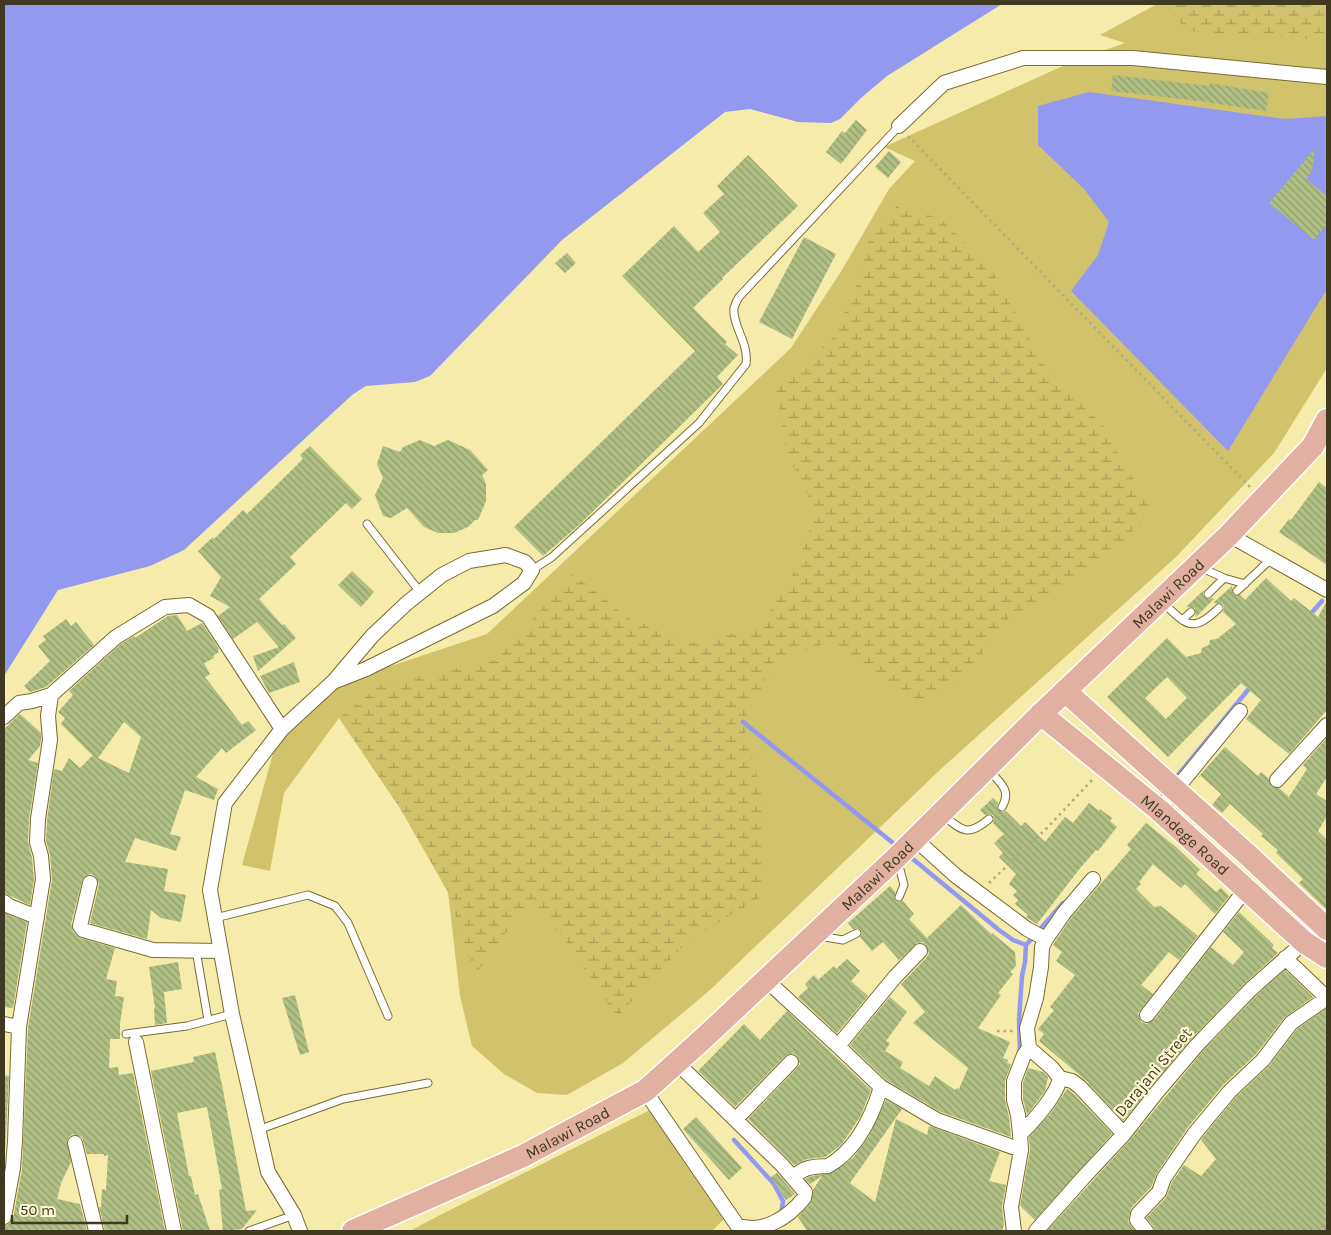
<svg xmlns="http://www.w3.org/2000/svg" width="1331" height="1235" font-family="Karla,sans-serif">
<style>
.green{fill:#d1c26c}
.wetland{fill:url(#wetland-marsh)}
.water{fill:#9499f0}
.lines{fill:none;stroke-linecap:round;stroke-linejoin:round}
.stream{stroke:#9499f0;stroke-width:4.5}
.building{fill:url(#building-back-hatch);fill-rule:evenodd}
.lane-casing{stroke:#786d31;stroke-width:9}
.street-casing{stroke:#786d31;stroke-width:16}
.primary-casing{stroke:#fff;stroke-width:25}
.path{stroke:#b3ab79;stroke-width:2.5;stroke-dasharray:2.5 4;stroke-linecap:butt}
.lane{stroke:#fff;stroke-width:7}
.street{stroke:#fff;stroke-width:14}
.primary{stroke:#e2b0a0;stroke-width:22}
.labels{text-anchor:middle;dominant-baseline:central;stroke-width:4.5;stroke-linejoin:round;paint-order:stroke}
.street-label{font-size:16px;fill:#3e3920;stroke:#fdf7d2}
</style>
<defs>
<pattern id="wetland-marsh" width="20" height="14" patternUnits="userSpaceOnUse" patternTransform="scale(1.25)"><rect width="20" height="14" fill="#d1c26c"/><path d="M1 5h8M5 5V1M11 12h8M15 12V8" fill="none" stroke="#ab9f58"/></pattern>
<pattern id="building-back-hatch" width="6" height="6" patternUnits="userSpaceOnUse" patternTransform="scale(1.25)"><rect width="6" height="6" fill="#b0bf83"/><path d="M-1 5l2 2M0 0l6 6M5-1l2 2" fill="none" stroke="#919c6b"/></pattern>
</defs>
<rect width="100%" height="100%" fill="#f5ebab"/>
<path class="green" d="M1157,4H1310L1327,23V368L1274,453L1176,557L942,768L710,990L623,1063L567,1095L537,1093L504,1074L472,1046L460,996L448,892L400,808L339,718L284,793L270,871L242,865L274,750L294,724L334,685L487,634L791,348L842,270L889,189L915,161L884,147L1076,60L1125,43L1100,35Z
M654,1108L684,1162L724,1219L712,1231H410L438,1216Z"/>
<path class="wetland" d="M1163,4H1327V40L1188,31Z
M899,204L942,220L991,268L1045,367L1104,427L1105,432L1151,509L1111,556L1048,599L1010,616L963,680L914,705L830,641L775,663L743,722L764,804L761,897L689,940L617,1017L560,933L526,905L475,975L448,892L400,808L339,718L382,684L496,660L573,574L630,619L697,644L762,624L794,572L816,513L786,451L776,387L834,337L858,282L872,230Z"/>
<path class="water" d="M4,4H1002L887,76L861,98L840,119L831,123L798,122L750,109L725,112L562,240L430,376L415,382L366,386L352,395L184,550L150,566L58,590L4,676Z
M1089,92L1285,119L1327,116V289L1228,451L1071,291L1098,255L1109,222L1084,189L1038,145V106Z"/>
<g class="lines">
<path class="stream" d="M1308,617L1322,601
M743,722L898,847
M1174,780L1252,685
M908,855L999,930L1013,940L1026,945
M1020,1053L1019,1020L1022,976L1025,962L1026,945L1063,903
M734,1140L774,1184L783,1201L781,1215"/>
</g>
<path class="building" d="M1113,75L1209,86L1210,83L1269,93L1266,111L1199,101L1111,91Z
M856,120L867,130L841,164L826,152L842,131L845,133Z
M1315,148L1312,171L1306,179L1327,196V224L1314,240L1269,203Z
M889,151L901,162L888,178L875,167Z
M748,155L798,206L722,278L723,279L693,308L727,342L725,344L738,355L717,377L723,384L578,526L543,556L514,527L695,351L622,276L674,226L698,252L720,232L703,213L724,194L717,186Z
M804,237L836,254L792,339L759,322Z
M567,253L576,263L565,273L555,263Z
M420,440L434,446L448,440L470,450L488,470L482,475L486,484V501L478,520H475L468,527L454,533H438L424,527L407,508L391,518L383,516L375,495L383,478L377,464L383,446L400,452L403,447Z
M310,446L362,499L352,509L346,503L290,557L296,564L259,599L282,625L284,624L296,638L258,671L253,656L279,647L257,622L233,639L218,616L230,607L210,596L221,577L198,551L213,537L214,539L243,510L247,514L303,459L300,455Z
M1319,482L1327,488V565L1279,532L1289,519L1291,520Z
M352,571L374,592L361,607L338,585Z
M1266,578L1291,601L1294,598L1318,617L1327,601V710L1289,754L1246,719L1261,700L1241,683L1168,757L1107,697L1167,638L1186,657L1201,653L1202,648L1209,645L1210,640L1217,639L1236,624L1223,612L1224,607L1223,604L1213,603L1232,586L1234,595H1240L1245,600ZM1167,677L1187,698L1166,719L1145,698Z
M1204,590L1203,595L1205,598L1209,599L1212,598L1214,599L1196,617L1195,608L1186,607Z
M177,615L187,631L202,623L219,649L218,650L219,652L213,656L214,658L204,663L210,674L205,677L242,725L248,721L256,730L226,753L222,748L196,777L218,789L214,800L185,790L170,834L181,837L176,851L135,838L125,862L168,869L164,891L186,895L181,922L161,918L151,910L147,939L90,923L99,884L96,877L92,874L87,875L82,881L71,924L73,931L80,938L115,948L106,979L117,981L115,996L124,997L120,1023V1039H110L109,1068L118,1067L119,1075L133,1073L165,1231H105L99,1207H101L102,1189L106,1190L108,1155L104,1156V1154H87L82,1137L73,1134L69,1137L67,1141L71,1162L61,1183L57,1199L80,1204L87,1231H4V1226L10,1223L13,1219L22,1169L28,1028L52,880L50,855L46,841L47,820L54,769L62,771L69,758L80,768L92,756H93L61,724L65,718L58,712L73,695L69,691L121,644L134,636L135,638L168,616ZM124,722L141,737L129,773L98,758Z
M66,619L71,626L76,622L94,645L46,687L30,692L24,686L50,661L38,646L46,640L43,636Z
M294,662L300,682L269,693L260,676Z
M20,714L41,733V740L40,746L28,760L38,763L29,819L28,842L32,858L34,879L30,905L4,893V729Z
M1327,738V777L1316,794L1327,801V816L1318,831L1327,840V910L1299,883L1303,879L1276,853L1278,850L1261,836L1263,834L1230,804L1222,813L1212,805L1221,794L1200,775L1225,747L1258,776L1261,772L1268,778L1271,786L1279,788L1289,797L1307,769L1303,765Z
M993,798L998,803L997,807L998,810L1002,812L1006,811L1021,826L1025,822L1045,842L1065,817L1073,823L1089,803L1099,811L1100,809L1112,818L1110,821L1117,827L1098,851L1096,850L1081,867L1037,924L1026,917L1028,915L1015,904L1018,900L1013,895L1017,891L1009,884L1016,874L999,857L1003,853L994,843L1004,834L993,823L994,819L993,815L989,814L985,815L980,810Z
M1146,823L1176,847L1200,870L1196,874L1216,892L1221,888L1229,896L1215,914L1185,884L1181,888L1153,864L1139,882L1141,884L1136,889L1155,908L1157,906H1161L1198,936L1179,960L1169,952L1141,985L1153,994L1138,1013L1141,1022L1146,1024L1154,1020L1211,947L1233,965L1244,952L1223,932L1239,912L1274,945L1272,948L1278,953L1245,983L1191,1039L1123,1121L1088,1083H1089L1039,1041L1044,1034L1038,1029L1054,1010L1050,1007L1075,975L1056,961L1062,952L1053,945L1054,943L1071,918L1131,849L1127,845Z
M890,886L895,892V900L897,902L903,901L914,914L909,919L927,938L961,905L991,934L992,933L1015,952L1016,966L1010,972L1013,974L998,993L1001,995L978,1028L1010,1042L1003,1058L1008,1060L1007,1063L1011,1064L1005,1081V1100L1009,1117L1011,1137L941,1112L886,1080L850,1045L890,997L907,1012L886,1041L890,1043L885,1051L903,1062L900,1068L929,1086L935,1076L955,1090L957,1088L959,1089L968,1068L913,1023L925,1012L901,984L927,957L929,953L926,945L922,942L917,943L899,960L883,942L872,951L860,937L862,934L861,930L858,928L853,929L848,923Z
M4,913L27,922L13,1008L4,1007Z
M847,959L860,971L851,981L868,996L837,1033L798,997L808,988L805,984L814,975L818,980L834,966L836,969Z
M178,962L182,989L164,992L167,1023L155,1025L154,1009L155,1008L149,967Z
M1285,970L1313,997L1284,1018L1256,1054L1223,1085L1188,1127L1157,1173L1151,1187L1131,1208L1128,1222L1135,1231H1047L1130,1140L1203,1051L1257,995Z
M295,995L309,1052L300,1055L282,998Z
M1327,1008V1231H1155L1153,1226L1146,1218L1166,1198L1172,1182L1184,1165L1201,1176L1216,1159L1201,1140L1202,1138L1236,1097L1270,1065L1297,1029Z
M787,1011L871,1090L860,1117L841,1145L825,1157L807,1159L794,1165L748,1119L797,1068L800,1064L797,1056L793,1053L785,1056L735,1107L698,1071L744,1024L760,1040Z
M215,1052L222,1085L246,1211L257,1210L242,1229L223,1231L219,1190L222,1189L207,1107L177,1113L189,1176H191L195,1195L198,1194L210,1231H183L151,1071L194,1062L193,1057Z
M1028,1068L1043,1072L1048,1077L1045,1091L1027,1115L1023,1099V1083Z
M4,1075L9,1076L4,1170Z
M1067,1089L1074,1094L1112,1134L1035,1220L1020,1206L1030,1150L1029,1137L1051,1113Z
M886,1100L902,1109L850,1183L875,1202L896,1119L927,1135L929,1126L1000,1152L989,1181L1006,1185L1002,1206L1004,1225L1002,1231H807L798,1217L811,1203L813,1190L822,1176L810,1184L805,1179L812,1176L832,1173L853,1158L869,1136Z
M696,1117L742,1168L729,1180L683,1129Z
M777,1173L795,1194L786,1200L771,1177Z"/>
<g class="lines">
<g class="lane-casing">
<path id="lane" d="M367,524L420,592
M1200,567L1224,578L1245,584
M532,570L552,557L699,423L746,364C749,342 732,326 734,308C735,305 737,300 739,297L899,126
M1237,591L1271,559
M1208,594L1224,578
M1163,603C1187,625 1192,634 1219,608
M1182,620L1191,612
M989,770C1000,783 1012,790 1002,807
M943,815C962,831 968,837 989,819
M898,862L904,885L899,897
M215,918L308,895L335,906L348,923L388,1016
M819,936L843,940L857,933
M196,950L208,1020
M126,1034L187,1026L232,1014
M258,1130L343,1099L428,1083
M249,1231L294,1215"/>
</g>
<g class="street-casing">
<path id="street" d="M899,126L944,83L1023,58H1133L1327,77
M1229,535L1327,590
M4,717L19,703L32,701L51,695
M1277,780L1327,725
M1159,810L1240,711
M915,839L956,876L1027,929L1046,939L1064,913L1093,879
M90,883L80,926L83,930L153,950L221,951
M4,902L9,906L37,917
M1285,958L1327,998
M766,980L838,1046L895,977L920,951
M1147,1015L1246,889
M4,1024L19,1027
M136,1042L174,1231
M838,1046L881,1087L937,1120L1021,1150
M1060,1078L1072,1081L1080,1087L1124,1134
M645,1091L737,1225C762,1235 789,1217 804,1198L805,1192L782,1165L677,1063
M736,1119L791,1062
M1020,1134L1018,1115L1014,1100V1081L1024,1055L1029,1048
M75,1143L96,1231
M793,1177C806,1166 813,1167 828,1166C856,1150 872,1117 881,1087
M4,1217L13,1168L15,1141L19,1027L43,879L41,856L37,842L38,819L50,740L48,716L51,695L116,637L165,607L189,605L208,616L282,729
M300,1231L294,1215L268,1172L232,1014L210,890L225,803L282,729L333,682L373,635L407,603L442,575L469,561L506,555L525,562L532,570L524,583L493,606L366,669L333,682
M1014,1231L1011,1207L1021,1150L1020,1134C1033,1122 1057,1095 1060,1078L1052,1068L1029,1048L1027,1028L1036,998L1041,967L1042,947L1046,939
M1036,1231L1083,1178L1124,1134L1157,1092L1197,1045L1251,989L1327,922
M1146,1231L1137,1220L1138,1214L1159,1192L1164,1178L1195,1133L1230,1091L1263,1060L1291,1023L1327,998"/>
</g>
<g class="primary-casing">
<g id="primary">
<path d="M1065,691L1250,857L1327,929"/>
<path id="s1" d="M1041,714L1159,810L1304,942L1327,957"/>
<path id="s2" d="M353,1231L523,1156L645,1091L705,1037L897,857L1041,714L1229,535L1313,446L1327,420"/>
</g>
</g>
<path class="path" d="M908,136L1250,487
M989,883L1048,827L1093,779
M997,1031H1013
M867,1045L872,1049L869,1052L865,1048Z"/>
<use href="#lane" class="lane"/>
<use href="#street" class="street"/>
<use href="#primary" class="primary"/>
</g>
<g class="labels">
<g class="street-label">
<text stroke="none"><textPath href="#s2" startOffset="1046">Malawi Road</textPath></text>
<text stroke="none"><textPath href="#s1" startOffset="188">Mlandege Road</textPath></text>
<text stroke="none"><textPath href="#s2" startOffset="641">Malawi Road</textPath></text>
<text transform="translate(1153 1072) rotate(-50)">Darajani Street</text>
<text stroke="none"><textPath href="#s2" startOffset="236">Malawi Road</textPath></text>
</g>
</g>
<rect width="1331" height="1235" fill="none" stroke="#3e3920" stroke-width="10"/>
<path d="M12 1215v8h115v-8" fill="none" stroke="#3e3920" stroke-width="2.5"/>
<text x="20" y="1215" font-size="15" fill="#3e3920" stroke="#fdf7d2" stroke-width="4" paint-order="stroke">50 m</text>
</svg>
